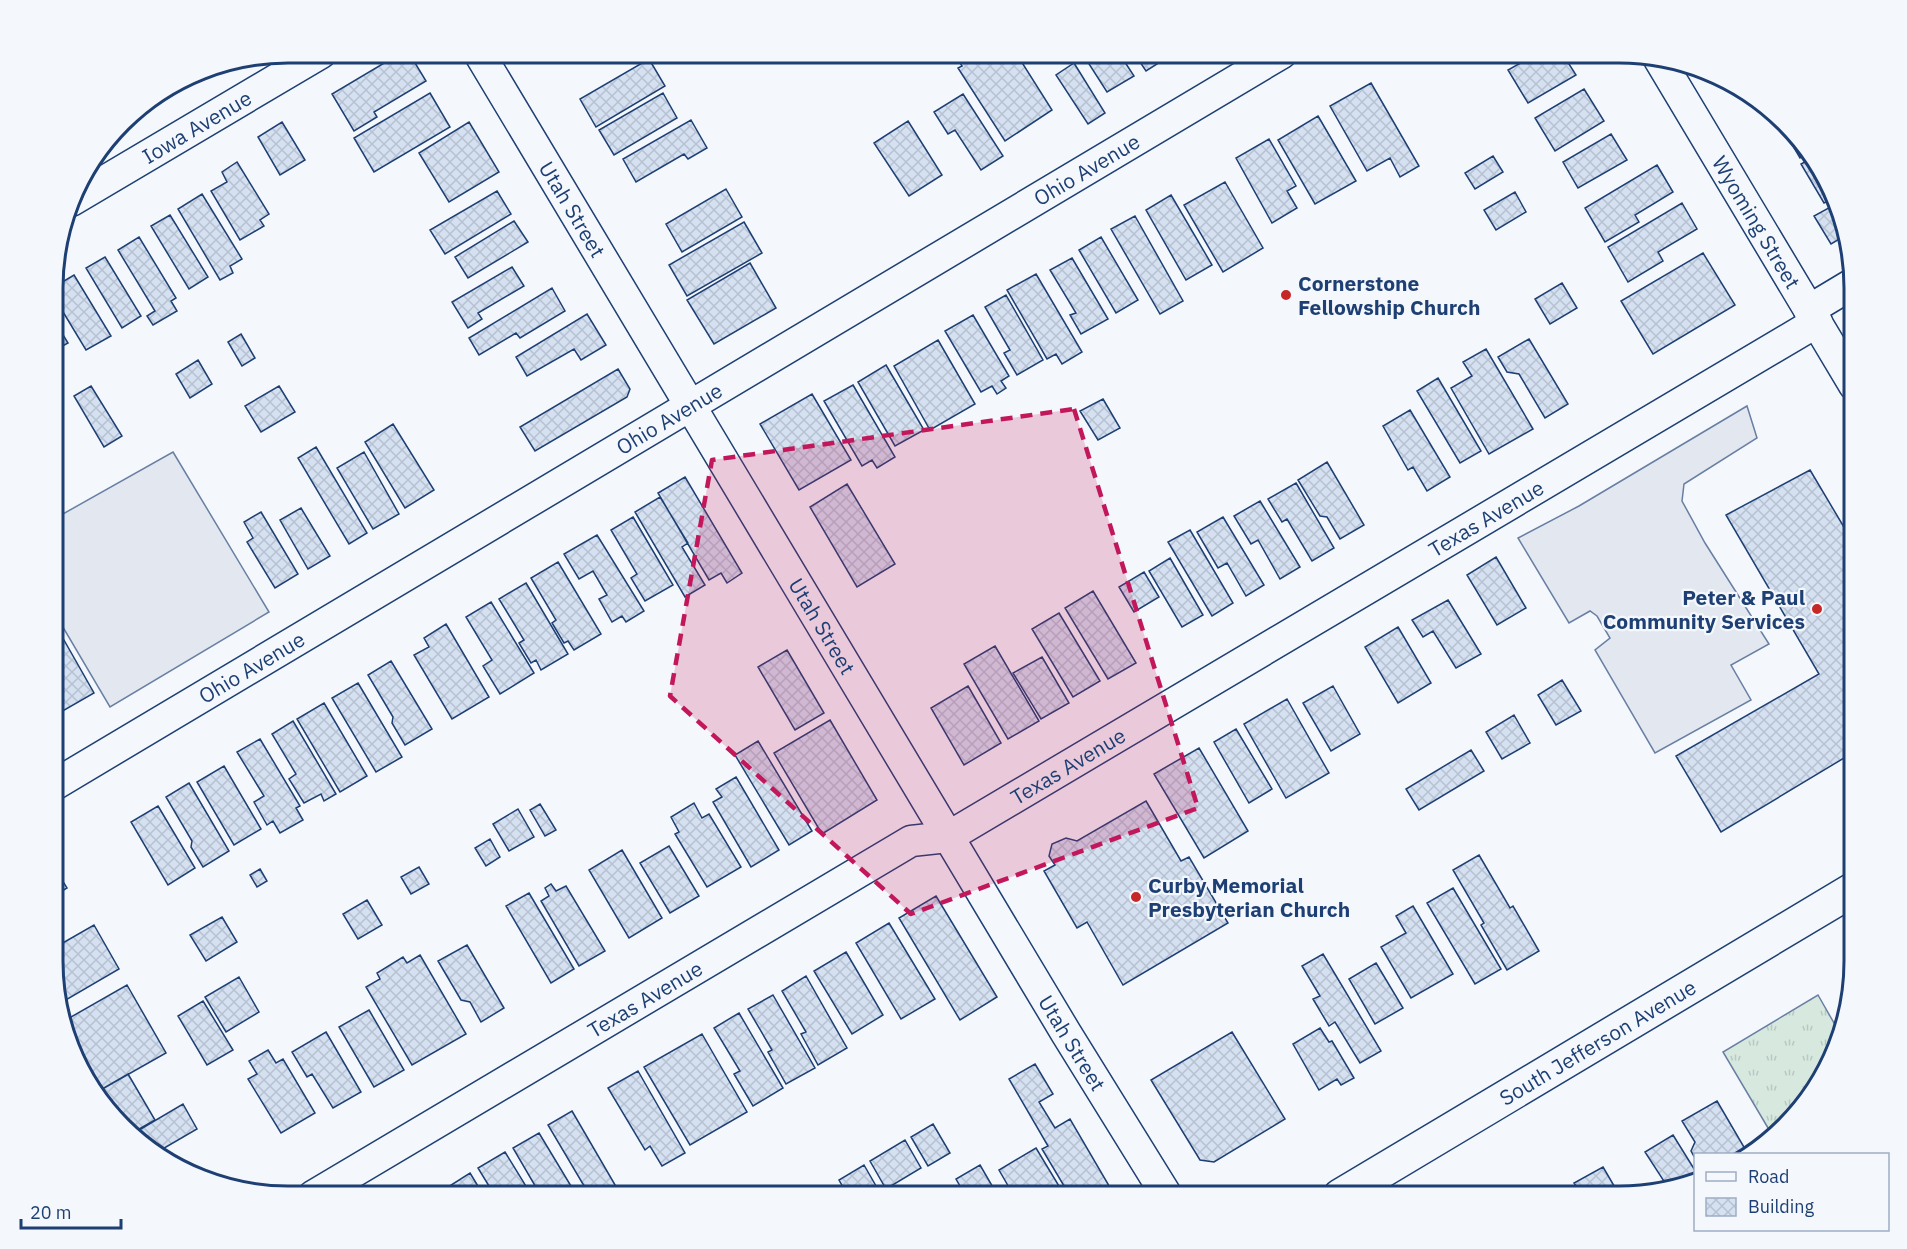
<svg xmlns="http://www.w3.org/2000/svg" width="1907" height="1249" font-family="'IBM Plex Sans',sans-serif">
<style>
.grass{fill:url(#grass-tufts);stroke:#687fa3;stroke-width:1.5}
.parking{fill:#e3e8f0;stroke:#687fa3;stroke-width:1.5}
.building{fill:url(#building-cross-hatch);stroke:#1d3f73;stroke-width:1.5}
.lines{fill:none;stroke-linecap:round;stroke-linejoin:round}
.street-casing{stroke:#1d3f73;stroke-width:33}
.secondary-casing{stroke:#1d3f73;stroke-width:36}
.street{stroke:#f4f7fb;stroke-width:30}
.secondary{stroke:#f4f7fb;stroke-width:33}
.marked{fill:#c2185b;fill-opacity:0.2;stroke:#c2185b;stroke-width:4.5;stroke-dasharray:12 8;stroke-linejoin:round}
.poi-dot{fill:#c62828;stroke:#f4f7fb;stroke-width:2}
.labels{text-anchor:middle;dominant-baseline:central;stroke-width:4.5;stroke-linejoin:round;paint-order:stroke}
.street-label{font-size:21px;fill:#1d3f73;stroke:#f4f7fb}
.poi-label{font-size:21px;font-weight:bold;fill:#1d3f73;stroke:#f4f7fb;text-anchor:start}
.rim{fill:none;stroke:#1d3f73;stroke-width:3}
</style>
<defs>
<pattern id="grass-tufts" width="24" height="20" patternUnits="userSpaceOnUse" patternTransform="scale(1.5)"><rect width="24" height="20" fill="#d7e8df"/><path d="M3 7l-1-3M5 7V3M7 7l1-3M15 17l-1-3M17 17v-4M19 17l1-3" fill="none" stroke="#b8c8c3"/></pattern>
<pattern id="building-cross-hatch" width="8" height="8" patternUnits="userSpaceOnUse" patternTransform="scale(1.5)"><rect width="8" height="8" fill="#d5e0f0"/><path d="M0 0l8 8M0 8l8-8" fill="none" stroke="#b6c1d1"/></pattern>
</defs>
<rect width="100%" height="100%" fill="#f4f7fb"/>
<path class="grass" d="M1818,995L1842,1037L1815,1092L1771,1133L1723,1052Z"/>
<path class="parking" d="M1747,406L1757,438L1684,484L1682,501L1705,543L1769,644L1731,665L1751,700L1655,753L1595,650L1610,638L1597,616L1590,611L1569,623L1518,538L1579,506Z
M173,452L269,612L110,707L54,612V519Z"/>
<path class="building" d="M401,53H409L426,81L374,112L377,117L354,131L332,94Z
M967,53H972L975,57L983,53H1016L1052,110L1005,141L958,68L962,66L957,58Z
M1082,53H1119L1134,76L1107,92Z
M1134,53H1165L1168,57L1146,71Z
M1538,53H1562L1576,75L1528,103L1508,70Z
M649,59L665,86L596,127L580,99Z
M1074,63L1105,113L1088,124L1056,75Z
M1371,83L1419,166L1400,177L1390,158L1367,171L1330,106Z
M1584,89L1604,121L1555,151L1535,118Z
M430,93L450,127L374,172L354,138Z
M663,93L677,118L614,155L599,130Z
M963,94L1003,156L981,170L955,130L948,134L934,112Z
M1318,116L1356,181L1315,204L1278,140Z
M691,120L707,148L688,159L684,154L636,182L623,159Z
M908,121L942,175L909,196L874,143Z
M282,122L305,160L280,175L258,137Z
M469,122L499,172L449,202L419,153Z
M1780,124L1807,153L1800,158Z
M1611,134L1627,160L1578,188L1563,162Z
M1269,139L1296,186L1287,191L1297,208L1272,223L1236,158Z
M1493,156L1503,172L1475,189L1465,173Z
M1812,158L1823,170L1832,199L1824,203L1801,164Z
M237,162L269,214L260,220L264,226L240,240L211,191L227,182L222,172Z
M1657,165L1673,192L1635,215L1639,222L1605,242L1585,208Z
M1225,182L1263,248L1223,272L1184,205Z
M726,189L742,217L682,252L666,224Z
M497,191L511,214L445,254L430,230Z
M1515,192L1526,212L1496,230L1484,210Z
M202,194L242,259L230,266L233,273L220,280L178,209Z
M1171,195L1212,265L1186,280L1146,210Z
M1682,203L1697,229L1658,252L1663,261L1628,282L1608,247Z
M1834,205L1843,237L1831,244L1814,216Z
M170,215L208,277L189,289L151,226Z
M1135,216L1183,301L1160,314L1111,229Z
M514,221L528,242L468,278L455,257Z
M744,222L762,253L687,296L669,265Z
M139,237L176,298L171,301L177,311L153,325L147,316L155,311L118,250Z
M1101,237L1138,300L1116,313L1079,250Z
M1703,253L1735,305L1653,354L1621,301Z
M105,257L141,316L122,328L86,268Z
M1072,258L1108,319L1081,334L1070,315L1076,313L1050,270Z
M750,263L776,308L714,344L687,300Z
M512,267L524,286L478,313L482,319L468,328L452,302Z
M1036,274L1082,352L1062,364L1056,354L1047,359L1007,290Z
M74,275L111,336L86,350L54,297V287Z
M1562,283L1577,308L1550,324L1535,299Z
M552,288L565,311L520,338L516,333L479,355L469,338Z
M1006,295L1043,360L1017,375L1004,353L1010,350L985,307Z
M587,314L606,345L581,360L574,349L527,376L516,357Z
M973,315L1009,376L1001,381L1006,388L997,394L992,386L981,392L945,331Z
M54,320L68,343L54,351Z
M241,334L255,358L242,366L228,342Z
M1529,339L1568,404L1545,418L1519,374L1507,372L1498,357Z
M938,340L975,404L930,430L894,366Z
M1486,349L1533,429L1489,454L1451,388L1472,376L1463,362Z
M198,360L212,384L190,398L176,374Z
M886,365L924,430L895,446L858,382Z
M618,369L630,389L627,397L535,451L520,427Z
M1438,378L1481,451L1460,463L1417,391Z
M853,385L895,457L877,468L872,460L862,466L824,401Z
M91,386L122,436L104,447L74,396Z
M279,386L295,412L261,432L245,406Z
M812,394L851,460L799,490L760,424Z
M1103,399L1120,428L1098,440L1080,411Z
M1410,410L1450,477L1427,491L1413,467L1408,470L1383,426Z
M393,424L434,490L405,508L365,442Z
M316,447L367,533L349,544L298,458Z
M364,452L399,514L373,529L337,468Z
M1327,462L1364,525L1340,539L1327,517L1320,516L1298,480Z
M1810,470L1854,544V752L1721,832L1676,756L1819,674L1726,515Z
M685,477L742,573L727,583L721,573L709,580L658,493Z
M1296,483L1334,548L1312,561L1287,519L1282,522L1268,499Z
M847,484L895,564L857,587L810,507Z
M660,497L688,543L682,547L705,585L685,597L635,512Z
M1260,501L1300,567L1280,579L1258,540L1251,544L1234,516Z
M301,508L330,556L308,569L280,520Z
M261,512L298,574L275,588L247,542L253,538L244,522Z
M633,517L673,585L645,601L631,578L637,574L611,530Z
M1223,517L1264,585L1246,596L1227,563L1218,568L1197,532Z
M1190,530L1233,603L1212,616L1168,542Z
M597,535L644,611L626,622L622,616L612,622L599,599L607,595L593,571L579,579L564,554Z
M1496,557L1526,608L1497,625L1467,575Z
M1170,558L1203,615L1182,627L1149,571Z
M558,562L601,634L574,650L568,641L564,643L552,623L556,620L531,578Z
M1144,572L1159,597L1134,612L1119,587Z
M526,583L568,654L541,670L536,660L531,663L519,643L524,640L499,599Z
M1093,591L1136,663L1108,679L1065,608Z
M1448,600L1481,654L1456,668L1433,631L1423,637L1412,620Z
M491,602L534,673L500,694L483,666L492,660L466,617Z
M1059,613L1100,681L1073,697L1032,629Z
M446,624L489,697L452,719L414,655L429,647L424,638Z
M56,626L94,693L54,716V627Z
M1398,627L1431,683L1398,703L1365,647Z
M995,646L1039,721L1008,739L964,664Z
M787,650L824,713L795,730L758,667Z
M1042,657L1069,703L1041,719L1013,673Z
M391,661L432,729L405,745L392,723L393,717L368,675Z
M1562,680L1581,711L1556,725L1538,695Z
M358,683L402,757L376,772L332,698Z
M968,686L1001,743L964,765L931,708Z
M1333,686L1360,734L1331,751L1303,703Z
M1287,699L1329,773L1286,798L1244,724Z
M324,703L367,776L340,792L297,719Z
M1514,715L1530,743L1502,759L1486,732Z
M830,720L877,800L822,834L774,753Z
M293,721L336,794L324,801L321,794L304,803L289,779L296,774L272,734Z
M1236,729L1272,789L1249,803L1214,742Z
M260,739L300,806L296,808L303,820L280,833L273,821L267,825L254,802L264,796L237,752Z
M758,741L812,831L789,845L735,755Z
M1199,748L1248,831L1204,858L1154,774Z
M1471,750L1484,771L1419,810L1406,789Z
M224,766L261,829L234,845L197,782Z
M736,777L779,850L751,867L713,802L722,797L716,789Z
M189,783L229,851L203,867L191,847L192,841L166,797Z
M1146,801L1181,861L1189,857L1228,923L1123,985L1087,922L1077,928L1044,871L1055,865L1049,856L1052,844L1066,838L1077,841Z
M694,803L702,818L709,814L741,867L707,887L675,834L679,832L671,817Z
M540,804L556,830L545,836L530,810Z
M158,806L195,868L168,885L131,822Z
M518,809L534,837L509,851L493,824Z
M490,839L500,857L486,866L475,848Z
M669,846L699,896L670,913L640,863Z
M622,850L662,918L629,938L589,870Z
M1479,855L1510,908L1513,906L1539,951L1507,970L1481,925L1484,923L1453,870Z
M54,867L67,888L54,896Z
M419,867L429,884L411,894L401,877Z
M260,869L267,881L257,887L250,875Z
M551,884L556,891L566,886L605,951L579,966L541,901L549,896L545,888Z
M1453,888L1501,969L1475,984L1427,903Z
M529,893L574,969L551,983L506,906Z
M936,896L997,997L960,1020L899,918Z
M367,900L382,925L358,939L343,914Z
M1413,906L1453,974L1411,998L1381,947L1406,933L1396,916Z
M222,917L237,942L206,961L190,935Z
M889,923L935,999L901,1019L856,943Z
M94,925L119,969L59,1004L54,992V948Z
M467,945L504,1008L481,1022L470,1002L461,1000L438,961Z
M846,952L883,1015L852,1034L814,971Z
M1323,954L1381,1051L1360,1063L1335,1022L1329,1026L1313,999L1320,996L1302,966Z
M420,955L466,1034L412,1065L366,987L380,979L377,973L403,957L407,963Z
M1376,963L1403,1008L1375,1024L1349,979Z
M806,976L847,1048L818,1065L801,1034L806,1032L782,991Z
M239,977L259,1012L226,1032L205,997Z
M127,985L166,1053L97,1092L84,1079L64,1021Z
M773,995L815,1068L786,1084L768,1052L772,1050L748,1009Z
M203,1001L233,1050L207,1065L178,1016Z
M369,1010L404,1070L374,1087L339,1027Z
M739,1013L783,1088L753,1106L734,1074L740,1071L714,1028Z
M1320,1028L1329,1042L1332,1041L1354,1078L1341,1085L1337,1079L1319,1090L1293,1044Z
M326,1032L361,1092L333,1108L312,1074L307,1077L292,1052Z
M1232,1032L1285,1119L1214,1162L1200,1160L1151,1080Z
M702,1034L747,1112L690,1145L644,1067Z
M268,1050L276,1063L283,1059L315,1113L281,1133L248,1079L257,1074L249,1061Z
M1035,1064L1053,1094L1039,1102L1055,1128L1070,1119L1115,1196H1070L1042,1149L1048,1146L1009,1079Z
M638,1071L685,1153L662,1166L650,1146L645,1150L608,1088Z
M128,1074L155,1120L134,1132L97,1092Z
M1717,1101L1748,1154H1696V1160L1691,1151L1695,1142L1682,1121Z
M183,1104L197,1129L154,1154L134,1133Z
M572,1111L618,1190L607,1196H590L548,1125Z
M933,1124L950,1153L928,1166L911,1137Z
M539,1133L577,1196H541L513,1148Z
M1673,1135L1696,1172V1178L1667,1186L1645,1152Z
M905,1140L921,1168L886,1189L870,1161Z
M1036,1148L1065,1196H1014L999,1170Z
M505,1152L532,1196H495L478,1168Z
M864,1165L880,1193L873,1196H848L839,1180Z
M980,1165L998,1196H958L964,1193L956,1179Z
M1603,1167L1620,1196H1582L1574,1183Z
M470,1173L484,1196H453L448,1187Z
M707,1189L712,1196H694Z
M1563,1189L1567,1196H1551Z"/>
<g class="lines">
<g class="street-casing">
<g id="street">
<path id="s1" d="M479,53L1066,1033L1167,1196"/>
<path id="s2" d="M1659,59L1854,385"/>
<path id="s3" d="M71,201L321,53"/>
<path d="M1809,310L1854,283"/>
<path id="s4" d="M54,785L1282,53"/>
<path id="s5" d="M313,1196L911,841L948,837L1817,322"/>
</g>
</g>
<g class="secondary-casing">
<g id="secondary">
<path id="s6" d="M1340,1196L1854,889"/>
</g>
</g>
<use href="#street" class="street"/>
<use href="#secondary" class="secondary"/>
</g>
<path class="marked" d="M1074,409L1198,808L911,914L670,696L712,460Z"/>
<g class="poi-dot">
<circle cx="1286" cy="295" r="6"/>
<circle cx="1817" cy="609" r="6"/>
<circle cx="1136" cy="897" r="6"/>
</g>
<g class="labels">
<g class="street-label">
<text stroke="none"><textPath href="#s3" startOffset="146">Iowa Avenue</textPath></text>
<text stroke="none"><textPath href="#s4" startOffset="1202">Ohio Avenue</textPath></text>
<text stroke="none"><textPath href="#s1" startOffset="182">Utah Street</textPath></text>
<text stroke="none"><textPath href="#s2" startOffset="190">Wyoming Street</textPath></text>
<text stroke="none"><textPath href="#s4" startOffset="716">Ohio Avenue</textPath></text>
<text stroke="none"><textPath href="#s5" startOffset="1358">Texas Avenue</textPath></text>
<text stroke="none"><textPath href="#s1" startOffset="668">Utah Street</textPath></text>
<text stroke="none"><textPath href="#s4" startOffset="230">Ohio Avenue</textPath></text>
<text stroke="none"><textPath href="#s5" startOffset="872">Texas Avenue</textPath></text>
<text stroke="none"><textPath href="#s5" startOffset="386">Texas Avenue</textPath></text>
<text stroke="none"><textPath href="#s1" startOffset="1154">Utah Street</textPath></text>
<text stroke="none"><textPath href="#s6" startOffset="300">South Jefferson Avenue</textPath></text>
</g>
<g class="poi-label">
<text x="1298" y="283">Cornerstone<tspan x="1298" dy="24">Fellowship Church</tspan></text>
<text x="1805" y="597" text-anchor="end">Peter &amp; Paul<tspan x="1805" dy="24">Community Services</tspan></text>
<text x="1148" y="885">Curby Memorial<tspan x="1148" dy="24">Presbyterian Church</tspan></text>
</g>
</g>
<path d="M0 0H1907V1249H0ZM288 63H1619A225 225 0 0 1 1844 288V961A225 225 0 0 1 1619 1186H288A225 225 0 0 1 63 961V288A225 225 0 0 1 288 63Z" fill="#f4f7fb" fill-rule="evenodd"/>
<path class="rim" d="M288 63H1619A225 225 0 0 1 1844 288V961A225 225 0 0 1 1619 1186H288A225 225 0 0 1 63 961V288A225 225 0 0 1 288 63Z"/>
<rect x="1694" y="1153" width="195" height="78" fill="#f4f7fb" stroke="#9eadc5" stroke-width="1.5"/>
<rect x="1706" y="1172" width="30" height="9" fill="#f4f7fb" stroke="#9eadc5" stroke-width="1.5"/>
<text x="1748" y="1183" font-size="18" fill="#1d3f73">Road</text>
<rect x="1706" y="1198" width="30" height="18" fill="url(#building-cross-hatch)" stroke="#9eadc5" stroke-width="1.5"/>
<text x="1748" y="1213" font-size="18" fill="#1d3f73">Building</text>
<path d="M21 1219v9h100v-9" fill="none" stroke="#1d3f73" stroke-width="3"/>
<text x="30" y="1219" font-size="18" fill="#1d3f73" stroke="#f4f7fb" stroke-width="4.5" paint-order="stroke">20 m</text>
</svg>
